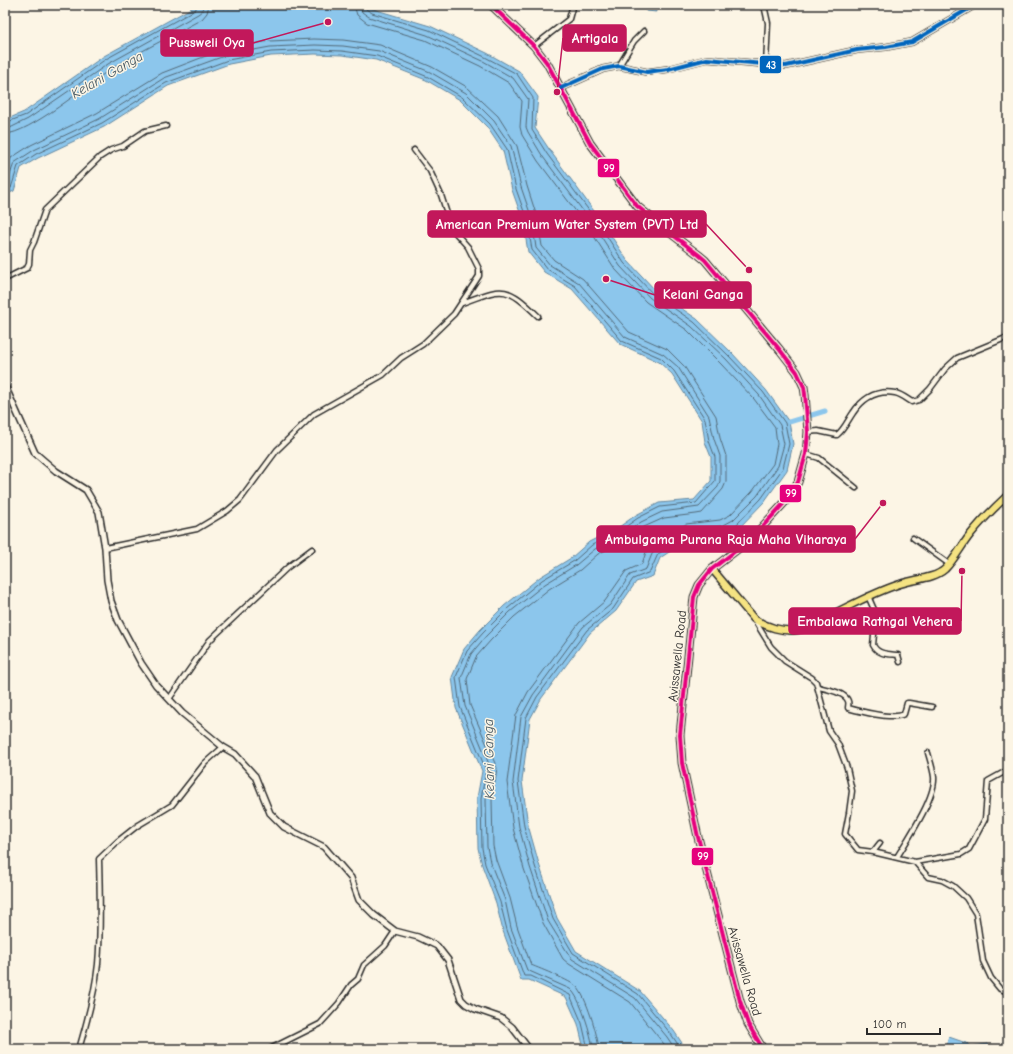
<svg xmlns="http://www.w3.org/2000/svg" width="1013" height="1054" font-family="'Comic Neue',sans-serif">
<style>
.water{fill:#8cc6ec;stroke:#65889f}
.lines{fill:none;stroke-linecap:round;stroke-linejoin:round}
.shore{stroke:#526978;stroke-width:1}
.canal{stroke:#8cc6ec;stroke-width:5}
.minor-casing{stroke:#2b2b2b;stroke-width:7}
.tertiary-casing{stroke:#2b2b2b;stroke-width:8}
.primary-casing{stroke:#2b2b2b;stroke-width:9}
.minor{stroke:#fcf5e5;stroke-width:4}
.tertiary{stroke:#fcf5e5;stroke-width:5}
.primary{stroke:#f5e382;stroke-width:6}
.bus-1-casing{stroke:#fcf5e5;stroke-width:7}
.bus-2-casing{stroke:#fcf5e5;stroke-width:7}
.bus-1{stroke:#e5007d;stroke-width:4}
.bus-2{stroke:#0065bd;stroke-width:4}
.labels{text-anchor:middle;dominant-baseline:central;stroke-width:3;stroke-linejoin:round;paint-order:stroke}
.street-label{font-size:13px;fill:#2b2b2b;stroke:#fcf5e5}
.water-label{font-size:14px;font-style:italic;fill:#485a65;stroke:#fcf5e5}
.leader{fill:none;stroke:#c2185b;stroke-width:1.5}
.callout-dot{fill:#c2185b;stroke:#fcf5e5;stroke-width:1.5}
.callout{fill:#c2185b;stroke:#c2185b;stroke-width:1.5}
.callout-label{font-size:14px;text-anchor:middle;font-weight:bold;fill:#fff}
.line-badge{stroke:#fcf5e5;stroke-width:1.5}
.badge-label{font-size:11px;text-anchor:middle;font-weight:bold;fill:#fff}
</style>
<rect width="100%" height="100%" fill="#fcf5e5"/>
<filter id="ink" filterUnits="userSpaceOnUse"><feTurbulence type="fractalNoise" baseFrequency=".025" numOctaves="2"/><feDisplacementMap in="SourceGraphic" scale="8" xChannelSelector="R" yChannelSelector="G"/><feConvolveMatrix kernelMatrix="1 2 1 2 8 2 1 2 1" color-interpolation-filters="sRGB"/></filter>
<g filter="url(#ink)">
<path class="water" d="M197,5H366L373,9L430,26L487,53L519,71L538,97L535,128L551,152L602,222L627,260L656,291L697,319L732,353L766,390L789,422L793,444L787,470L764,502L739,528L725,535L692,537L660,558L653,576L636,582L616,611L590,633L541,699L530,719L522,781L528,825L539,864L557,918L576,951L640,991L674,1031L686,1049H584L578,1024L566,997L529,980H521L503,931L496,903L482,865L478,848L477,798L482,771L456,708L452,677L464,649L480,630L504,606L540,577L571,558L589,542L619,527L636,515L659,503L694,500L711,481V457L705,442L702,421L672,374L659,362L620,344L572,289L544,272L528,252L523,221L512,190L503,151L487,127L460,100L426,80L376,60L342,55L315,54L271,56L229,64L168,86L104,127L38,158L21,168L14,191L5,195V120L24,112L104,56Z
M646,5H655L656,12L647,11L644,7Z
M949,1037L969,1044L968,1049H945Z
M987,1044L991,1049H972L975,1046Z"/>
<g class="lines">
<path class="shore" d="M354,5L357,15L367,23L425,40L480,66L509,83L522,101L520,127L522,135L538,161L590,230L615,269L646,302L687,330L721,364L754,399L775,427L777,444L773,464L752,492L730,515L720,520L686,524L650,547L646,552L642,564L626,571L605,601L579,623L528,692L516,715L507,782L513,828L524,869L543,923L563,959L569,964L630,1002L668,1049
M360,5L362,12L369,17L427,35L483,61L513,78L528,99L526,127L528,132L543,157L595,227L620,266L650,298L691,326L726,359L759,395L780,425L784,444L778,466L757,496L733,520L722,526L689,529L656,550L652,554L646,569L630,575L610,605L583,627L533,695L521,717L513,782L519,827L530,867L548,921L569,955L572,959L635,998L667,1037L675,1049
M365,5L366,9L372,13L429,30L485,57L517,74L533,98L532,130L547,154L599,224L624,263L653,294L694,322L729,356L763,392L785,423L789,444L783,468L761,499L736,525L723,531L691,533L658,554L650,572L633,579L613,609L587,630L537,697L526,718L518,781L524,826L535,866L553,919L573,953L638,994L671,1034L681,1049
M5,123L26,115L106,59L195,10L198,5
M5,128H10L28,119L108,64L198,14L202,11L203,5
M5,134C29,134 88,84 111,69C140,51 172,36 202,19L207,13L209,5
M5,170L11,158L31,145L97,113L162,73L224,49L270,41L314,39L343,40L380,45L432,67L467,87L498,116L517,146L527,186L537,217L542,246L554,260L583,279L629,332L667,349L684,366L716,416L720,438L726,456V482L723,489L702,513L696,514L664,518L644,527L626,540L598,554L580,570L549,589L514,617L491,640L476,657L467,679L470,705L497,768L492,800L493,846L496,860L510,898L517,926L531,965C541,969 571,981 577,987C586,996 598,1036 599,1049
M5,185L7,184L14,163L34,150L99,119L164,78L227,55L270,47L315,45L343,46L379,51L430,72L466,93L494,121L511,146L521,187L532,219L536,248L550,265L579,283L625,337L663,354L678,367L709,416L714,439L720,456V481L718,487L699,507L662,512L641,522L623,535L595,549L576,565L545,584L510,612L486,636L471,654L461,678L465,706L491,769L486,799L487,847L490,862L505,900L511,928L527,970L570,989C580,996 592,1037 593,1049
M5,191L11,188L18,166L36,154L102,123L166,83L228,60L271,52L315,50L342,51L377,56L428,77L462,97L490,124L507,149L516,189L527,220L532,250L547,269L575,286L622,341L661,358L674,371L705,419L709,441L715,457V481L696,503L660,507L638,518L621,530L592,545L574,561L542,580L507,609L483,633L467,651L456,677L460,707L486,770L481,799L482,848L485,864L500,902L507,930L524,976H531L570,995L582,1023L588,1049"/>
<path class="canal" d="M789,422L825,411"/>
<g class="minor-casing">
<path id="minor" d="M764,5L768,23L766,64
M534,46L569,19L572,8L575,5
M619,66L634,41L644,31
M5,279L27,268L29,264L30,250L34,242L45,210L100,157L111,150L123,146L145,131L166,126
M462,303C503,288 505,284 538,316
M808,432L818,431L837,435C844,430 848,420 853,413C863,398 877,390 895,393C901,394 907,399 912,402L919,400L930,389L945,369L957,358L1008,337
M806,454L819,458L856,488
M913,538L949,564
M105,548L197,529L227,511L240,500L277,450L314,414L383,375L401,358L423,344L454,314L479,276V269L468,247L452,229L441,195L430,171L414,150
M868,596L876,614L873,645C878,655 889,654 898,655L900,662
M755,621L771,647L785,661L812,678L816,682L829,731L838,744L847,768L852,791L849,813L845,834L858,850L873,852L915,862L928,877L942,880L953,886L966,898L976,914L983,961L991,978L1000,989L1008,992
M818,687C826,689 845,692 848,701C849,703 848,706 848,708C859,711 894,720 904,714L907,703H909L932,707
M169,699L210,640L288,567L312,549
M873,852L880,843
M897,857C908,839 936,797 934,777C933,769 930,760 928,753
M915,862L961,854L969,849L985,819L988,781L1008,770
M79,1049C87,1022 95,993 98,964C101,930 100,894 99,859L118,841L137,826L172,805L205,763L223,747
M270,1049L320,1024L339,1003L351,985L358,979L364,965L385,946L395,931"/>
</g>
<g class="tertiary-casing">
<path id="tertiary" d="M561,88L603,69L619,66L647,72L668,69L707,59L786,66L857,50L886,47L912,42L975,5
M5,386L35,453L56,471L86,490L99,512L105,548L107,580L111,601L118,620L141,663L156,685L182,713L223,747L235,754L255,776L270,813L284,827L324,847L351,878L359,900L374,915L395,931L418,937L437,946L448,960L461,999L466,1004L475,1009L501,1018L512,1027L529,1049"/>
</g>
<g class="primary-casing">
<path id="primary" d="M491,5L534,46L547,63L590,143L637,206L665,229L699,255L705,260L780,350L797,372L804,387L805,394L808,432L806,454L798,482L786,501L751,539L712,569L699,585L694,597L680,735L682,763L698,837L740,1001L748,1024L763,1049
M712,569L754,619C766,627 783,632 797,630C812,628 826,618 839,611C859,601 878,591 900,584C914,579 934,579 945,569C955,559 962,545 970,535C981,521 995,507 1008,495"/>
</g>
<use href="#minor" class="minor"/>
<use href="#tertiary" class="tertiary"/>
<use href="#primary" class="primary"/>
<g class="bus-1-casing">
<path id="bus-1" d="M491,5L534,46L547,63L590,143L637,206L665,229L699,255L705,260L780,350L797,372L804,387L805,394L808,432L806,454L798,482L786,501L751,539L712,569L699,585L694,597L680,735L682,763L698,837L740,1001L748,1024L763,1049"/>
</g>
<g class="bus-2-casing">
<path id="bus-2" d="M561,88L603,69L619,66L647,72L668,69L707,59L786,66L857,50L886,47L912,42L975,5"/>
</g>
<use href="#bus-1" class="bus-1"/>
<use href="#bus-2" class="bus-2"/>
</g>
</g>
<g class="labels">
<g class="street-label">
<text transform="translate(677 656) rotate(-84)">Avissawella Road</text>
<text transform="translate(745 971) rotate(74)">Avissawella Road</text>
</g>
<g class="water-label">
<text transform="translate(107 75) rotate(-30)">Kelani Ganga</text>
<text transform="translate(489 759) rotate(-91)">Kelani Ganga</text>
</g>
</g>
<path class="leader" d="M557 92L563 38M328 22L253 43M749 270L706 224M606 279L655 295M883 503L855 539M962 571L961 621"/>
<g class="callout-dot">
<circle cx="557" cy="92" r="4"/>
<circle cx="328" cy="22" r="4"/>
<circle cx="749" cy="270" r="4"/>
<circle cx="606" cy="279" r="4"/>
<circle cx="883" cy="503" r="4"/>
<circle cx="962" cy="571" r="4"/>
</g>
<g class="callout">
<rect x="563" y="25" width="63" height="26" rx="4"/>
<rect x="161" y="30" width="92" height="26" rx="4"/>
<rect x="428" y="211" width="278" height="26" rx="4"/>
<rect x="655" y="282" width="96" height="26" rx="4"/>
<rect x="597" y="526" width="258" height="26" rx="4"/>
<rect x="789" y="608" width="172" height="26" rx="4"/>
</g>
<g class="callout-label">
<text x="595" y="43">Artigala</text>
<text x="207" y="47">Pussweli Oya</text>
<text x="567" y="229">American Premium Water System (PVT) Ltd</text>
<text x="703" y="299">Kelani Ganga</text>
<text x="726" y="544">Ambulgama Purana Raja Maha Viharaya</text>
<text x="875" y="626">Embalawa Rathgal Vehera</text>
</g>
<g class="line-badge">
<rect x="759" y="55" width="23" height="19" rx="4" fill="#0065bd"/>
<rect x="597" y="158" width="23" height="20" rx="4" fill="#e5007d"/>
<rect x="779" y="484" width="23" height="19" rx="4" fill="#e5007d"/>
<rect x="691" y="847" width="23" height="19" rx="4" fill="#e5007d"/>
</g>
<g class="badge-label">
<text x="771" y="69">43</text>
<text x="609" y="172">99</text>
<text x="791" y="497">99</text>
<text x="703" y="860">99</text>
</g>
<rect width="1013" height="1054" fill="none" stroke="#fcf5e5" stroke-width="20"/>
<rect x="10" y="10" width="993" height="1034" fill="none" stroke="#2b2b2b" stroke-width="1.5" filter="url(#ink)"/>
<path d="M867 1028v6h73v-6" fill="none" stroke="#2b2b2b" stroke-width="2"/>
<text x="873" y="1028" font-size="12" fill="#2b2b2b" stroke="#fcf5e5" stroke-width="3" paint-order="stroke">100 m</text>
</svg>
